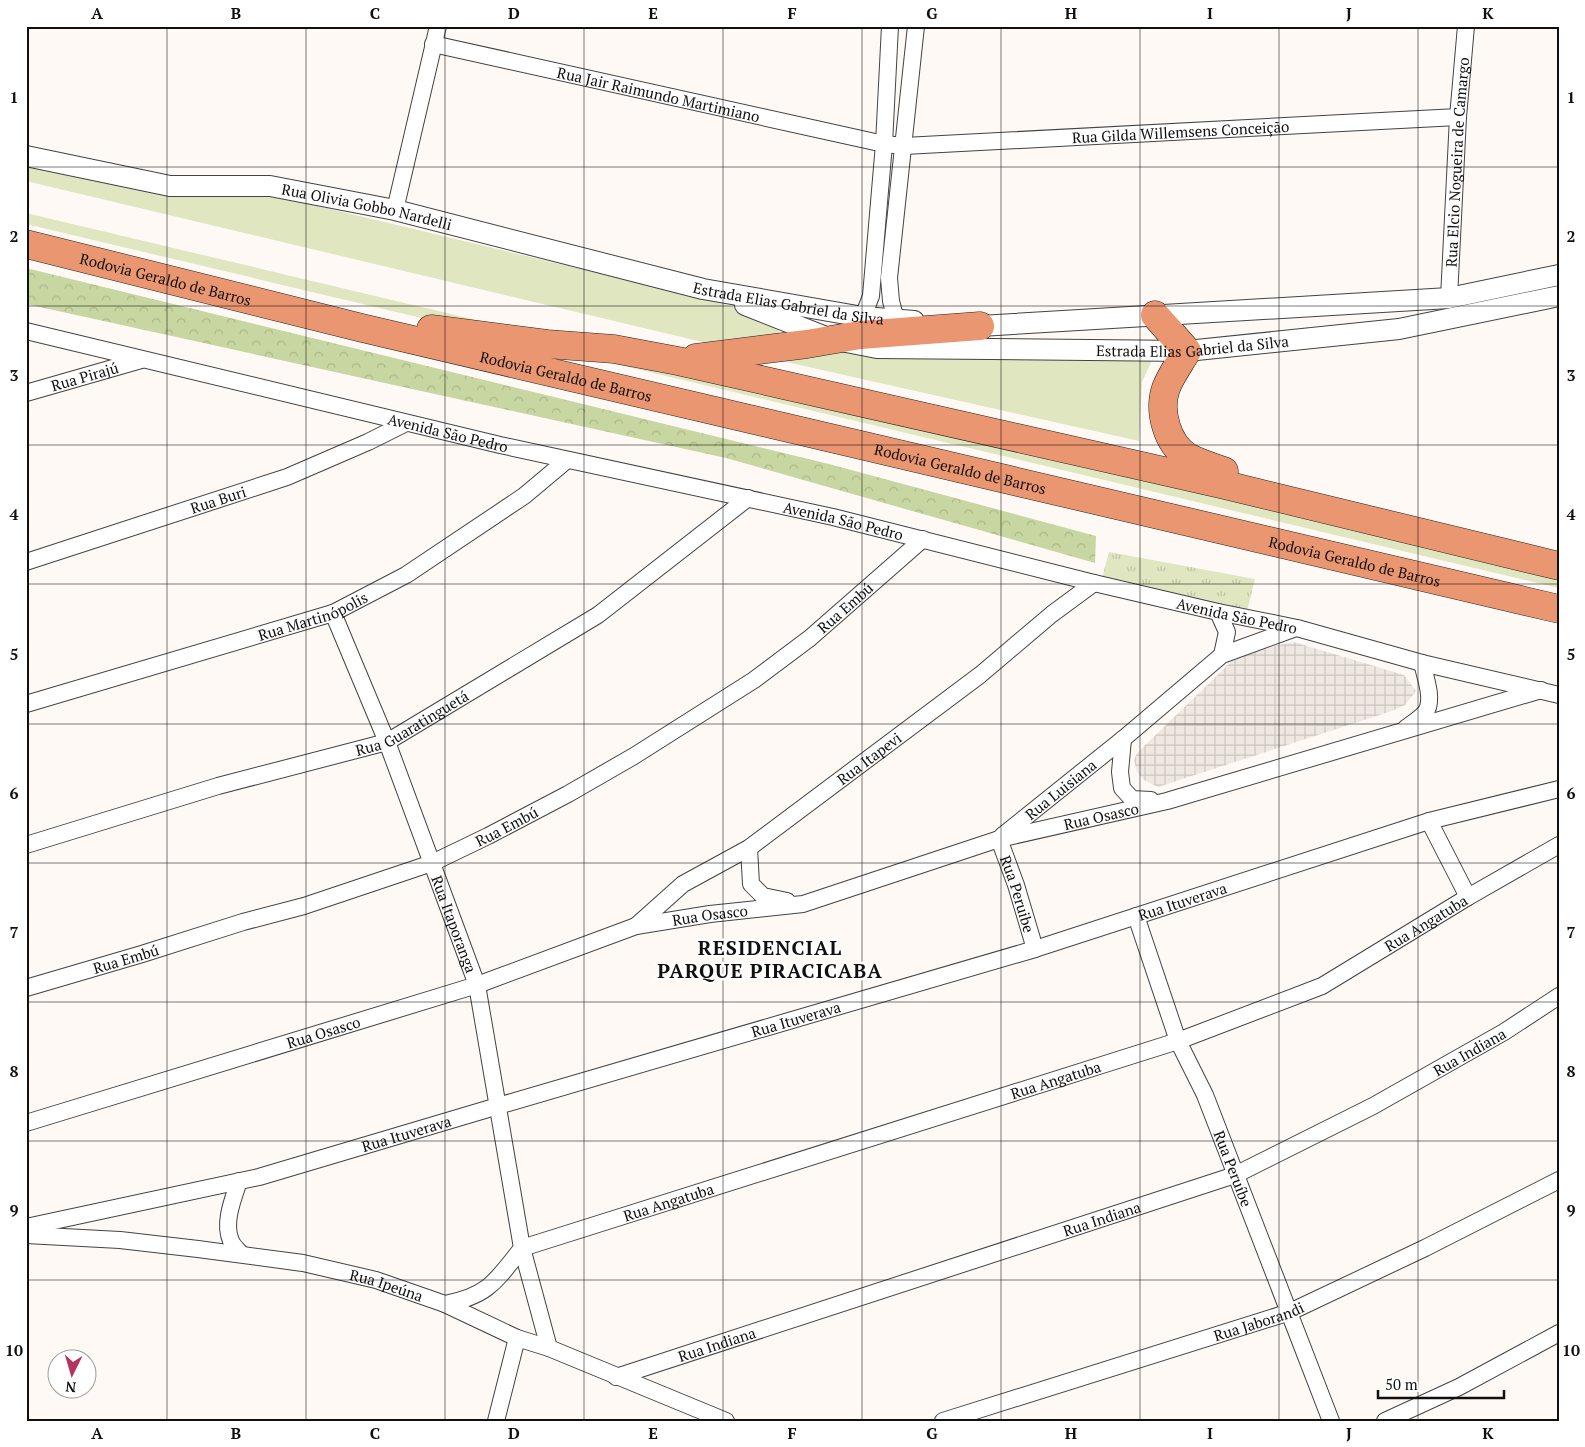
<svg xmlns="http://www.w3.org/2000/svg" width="1585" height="1447" font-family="'PT Serif',serif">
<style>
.grass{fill:#dfe6c0}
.forest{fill:url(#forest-crowns)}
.park{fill:url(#park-tufts)}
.plaza{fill:url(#plaza-grid)}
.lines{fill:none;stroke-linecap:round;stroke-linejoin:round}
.minor-casing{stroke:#434343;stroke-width:18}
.tertiary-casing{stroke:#434343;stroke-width:22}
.trunk-casing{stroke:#212121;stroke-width:29}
.minor{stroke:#fff;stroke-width:16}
.tertiary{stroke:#fff;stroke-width:20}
.trunk{stroke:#ea9670;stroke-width:28}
.grid{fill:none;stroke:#101010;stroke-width:1;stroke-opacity:0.55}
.labels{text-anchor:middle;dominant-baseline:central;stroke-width:5;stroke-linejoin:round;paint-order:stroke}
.street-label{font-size:15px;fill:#101010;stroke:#fff}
.district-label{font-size:20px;font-weight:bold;letter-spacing:1px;fill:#101010;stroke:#fff}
.neatline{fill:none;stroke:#101010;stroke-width:2}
.grid-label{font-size:16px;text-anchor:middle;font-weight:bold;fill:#101010}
</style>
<defs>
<pattern id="forest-crowns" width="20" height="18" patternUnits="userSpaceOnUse" patternTransform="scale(1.25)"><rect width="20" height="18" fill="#c8d6a1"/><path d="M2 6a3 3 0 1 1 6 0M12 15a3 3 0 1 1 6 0" fill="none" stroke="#abb78a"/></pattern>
<pattern id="park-tufts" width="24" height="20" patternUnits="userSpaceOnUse" patternTransform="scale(1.25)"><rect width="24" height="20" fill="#dfe6c0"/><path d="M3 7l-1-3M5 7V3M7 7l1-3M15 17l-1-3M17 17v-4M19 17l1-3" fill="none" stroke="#bec4a4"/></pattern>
<pattern id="plaza-grid" width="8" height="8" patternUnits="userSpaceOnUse" patternTransform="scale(1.25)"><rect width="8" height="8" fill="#efe8e2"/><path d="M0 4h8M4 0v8" fill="none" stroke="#ccc6c1"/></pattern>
</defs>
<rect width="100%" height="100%" fill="#fef9f5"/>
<path class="grass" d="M26,164L288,199L706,299L744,310L778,324L779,334L711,344L26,181Z
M26,213L1559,577V588L26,224Z
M832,351L862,355L907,359L960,357L1154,356L1142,382L1139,441L782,361Z"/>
<path class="forest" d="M26,268L829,464L1096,536L1095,563L726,458L26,304Z"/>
<path class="park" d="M1109,552L1255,579L1247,611L1102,578Z"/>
<path class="plaza" d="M1294,642L1404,675L1416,691L1405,705L1392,711L1158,787L1144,780L1137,772L1134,760L1137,753L1232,661L1256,650Z"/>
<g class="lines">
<g class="minor-casing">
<g id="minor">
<path id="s1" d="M433,44L884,144L904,146L1458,117"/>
<path d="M395,210L438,26"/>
<path id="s2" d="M1449,298L1458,117L1466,26"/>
<path d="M863,317L871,296L884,144L890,26"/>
<path d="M896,320L891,301L889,278L916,26"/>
<path id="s3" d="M26,331L500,445L833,517L1094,583L1218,612L1297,628L1422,663L1559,695"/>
<path id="s4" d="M26,393L141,360"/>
<path id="s5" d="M26,562L287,477L368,442L406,423"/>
<path d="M1218,612L1227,632L1222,655"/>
<path id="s6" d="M333,613L387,742L477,985L522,1248L549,1348"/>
<path id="s7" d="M26,704L333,613L406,575L524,496L567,460"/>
<path d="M1406,728C1412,723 1423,717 1427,710C1433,697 1425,676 1422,663"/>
<path d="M1123,739L1120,772L1122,788L1132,799L1151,800"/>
<path d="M1429,821L1468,897"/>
<path id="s8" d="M1002,836L1123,739L1222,655L1296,628"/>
<path id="s9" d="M999,839L1016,885L1035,949"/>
<path id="s10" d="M26,845L218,786L387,742L598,615L748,498"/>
<path d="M749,848L751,884L763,896L787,901"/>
<path id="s11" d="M1136,916L1178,1041L1205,1095L1331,1421"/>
<path id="s12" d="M636,926L683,884L749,848L980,675L1052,614L1094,583"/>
<path id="s13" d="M26,988L142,954L243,922L304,906L432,863L488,836L568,794L634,756L754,680L810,638L923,539"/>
<path id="s14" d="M26,1123L477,985L636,926L710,914L803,904L999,839L1167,801L1541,690"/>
<path d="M239,1181C233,1199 223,1223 231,1241C233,1246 238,1250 241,1254"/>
<path id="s15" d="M26,1227L259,1177L498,1106L1035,949L1429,821L1559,789"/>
<path id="s16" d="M26,1235L120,1240L198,1249L303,1263L376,1280L445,1304L517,1338L549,1348L726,1421"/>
<path id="s17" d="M445,1304C488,1296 496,1281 522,1248L1178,1041L1322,986L1468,897L1559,845"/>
<path id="s18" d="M616,1377L1235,1175L1373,1106L1504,1032L1559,996"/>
<path d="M496,1421L517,1338"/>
<path id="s19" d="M943,1421L1290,1312L1425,1248L1559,1180"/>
<path d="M1385,1421L1459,1387L1559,1333"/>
</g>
</g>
<g class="tertiary-casing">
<g id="tertiary">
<path id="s20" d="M26,156L170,186H270L395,210L703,289L863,317L914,321"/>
<path id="s21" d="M745,305L831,339L877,348L1187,351L1399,329L1559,296"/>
<path d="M968,325L980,326L1449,298L1559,275"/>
</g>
</g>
<g class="trunk-casing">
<g id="trunk">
<path id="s22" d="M26,244L362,328L1559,609"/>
<path d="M1155,315L1187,351C1180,363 1171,375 1166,388C1158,411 1167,444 1188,457C1199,463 1212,467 1224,471"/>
<path d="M431,329L547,344L614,349L678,361L1221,484L1559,566"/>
<path d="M696,358L807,344L860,335L980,326"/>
</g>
</g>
<use href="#minor" class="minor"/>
<use href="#tertiary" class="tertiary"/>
<use href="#trunk" class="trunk"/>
</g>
<path class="grid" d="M167,26V1421M306,26V1421M445,26V1421M584,26V1421M723,26V1421M862,26V1421M1001,26V1421M1140,26V1421M1279,26V1421M1418,26V1421M26,167H1559M26,306H1559M26,445H1559M26,584H1559M26,724H1559M26,863H1559M26,1002H1559M26,1141H1559M26,1280H1559"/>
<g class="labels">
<g class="street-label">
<text stroke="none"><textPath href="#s1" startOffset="231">Rua Jair Raimundo Martimiano</textPath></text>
<text stroke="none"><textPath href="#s1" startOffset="759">Rua Gilda Willemsens Conceição</textPath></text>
<text stroke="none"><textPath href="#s2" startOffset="136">Rua Elcio Nogueira de Camargo</textPath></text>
<text stroke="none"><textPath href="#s20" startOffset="346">Rua Olivia Gobbo Nardelli</textPath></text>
<text stroke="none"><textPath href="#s22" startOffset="144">Rodovia Geraldo de Barros</textPath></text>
<text stroke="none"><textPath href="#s20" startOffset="779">Estrada Elias Gabriel da Silva</textPath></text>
<text stroke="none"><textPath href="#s21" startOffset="455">Estrada Elias Gabriel da Silva</textPath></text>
<text stroke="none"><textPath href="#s4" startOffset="61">Rua Pirajú</textPath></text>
<text stroke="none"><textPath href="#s22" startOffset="556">Rodovia Geraldo de Barros</textPath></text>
<text stroke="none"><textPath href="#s3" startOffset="434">Avenida São Pedro</textPath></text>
<text stroke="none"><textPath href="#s22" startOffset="961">Rodovia Geraldo de Barros</textPath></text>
<text stroke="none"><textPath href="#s5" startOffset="202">Rua Buri</textPath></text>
<text stroke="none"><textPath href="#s3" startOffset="839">Avenida São Pedro</textPath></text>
<text stroke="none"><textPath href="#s22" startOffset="1366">Rodovia Geraldo de Barros</textPath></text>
<text stroke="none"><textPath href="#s13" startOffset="912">Rua Embú</textPath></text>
<text stroke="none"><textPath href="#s7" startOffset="300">Rua Martinópolis</textPath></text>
<text stroke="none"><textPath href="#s3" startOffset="1244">Avenida São Pedro</textPath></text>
<text stroke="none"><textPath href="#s10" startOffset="406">Rua Guaratinguetá</textPath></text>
<text stroke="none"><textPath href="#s12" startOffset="288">Rua Itapevi</textPath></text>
<text stroke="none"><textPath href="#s8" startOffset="75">Rua Luisiana</textPath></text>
<text stroke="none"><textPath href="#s14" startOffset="1121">Rua Osasco</textPath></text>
<text stroke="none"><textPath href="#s13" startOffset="508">Rua Embú</textPath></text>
<text stroke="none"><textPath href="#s9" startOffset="58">Rua Peruibe</textPath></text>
<text stroke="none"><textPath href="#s15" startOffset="1202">Rua Ituverava</textPath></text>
<text stroke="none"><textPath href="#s14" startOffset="716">Rua Osasco</textPath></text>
<text stroke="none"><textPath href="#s6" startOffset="334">Rua Itaporanga</textPath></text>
<text stroke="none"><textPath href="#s17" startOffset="1062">Rua Angatuba</textPath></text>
<text stroke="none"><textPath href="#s13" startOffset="104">Rua Embú</textPath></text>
<text stroke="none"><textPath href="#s15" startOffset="798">Rua Ituverava</textPath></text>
<text stroke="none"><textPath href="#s14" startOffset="311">Rua Osasco</textPath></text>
<text stroke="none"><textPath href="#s18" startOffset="916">Rua Indiana</textPath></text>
<text stroke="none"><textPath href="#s17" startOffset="658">Rua Angatuba</textPath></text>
<text stroke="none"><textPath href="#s15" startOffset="392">Rua Ituverava</textPath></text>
<text stroke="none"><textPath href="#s11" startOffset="271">Rua Peruíbe</textPath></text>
<text stroke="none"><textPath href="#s17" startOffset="252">Rua Angatuba</textPath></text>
<text stroke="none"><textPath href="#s18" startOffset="511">Rua Indiana</textPath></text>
<text stroke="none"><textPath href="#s16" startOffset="365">Rua Ipeúna</textPath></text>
<text stroke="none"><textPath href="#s19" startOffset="331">Rua Jaborandi</textPath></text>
<text stroke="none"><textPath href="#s18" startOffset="106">Rua Indiana</textPath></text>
</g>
<g class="district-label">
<text x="770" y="947">RESIDENCIAL<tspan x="770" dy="23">PARQUE PIRACICABA</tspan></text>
</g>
</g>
<rect width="1585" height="1447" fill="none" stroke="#ffffff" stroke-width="55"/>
<g transform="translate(72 1374) rotate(185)"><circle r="24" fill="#ffffff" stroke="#9f9f9f"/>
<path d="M0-4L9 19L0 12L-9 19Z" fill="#b5345e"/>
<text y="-8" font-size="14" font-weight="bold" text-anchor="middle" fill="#101010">N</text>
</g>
<path d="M1378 1390v8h126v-8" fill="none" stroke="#101010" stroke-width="2.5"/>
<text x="1385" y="1390" font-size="15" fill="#101010" stroke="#ffffff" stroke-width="4" paint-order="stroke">50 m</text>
<rect x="28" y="28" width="1530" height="1392" class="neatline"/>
<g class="grid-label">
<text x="97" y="19">A</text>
<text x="236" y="19">B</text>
<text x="375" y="19">C</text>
<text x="514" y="19">D</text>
<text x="653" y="19">E</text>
<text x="792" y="19">F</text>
<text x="932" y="19">G</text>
<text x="1071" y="19">H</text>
<text x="1210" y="19">I</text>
<text x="1349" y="19">J</text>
<text x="1488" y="19">K</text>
<text x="14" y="103">1</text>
<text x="1571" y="103">1</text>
<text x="14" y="242">2</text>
<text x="1571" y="242">2</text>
<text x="14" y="381">3</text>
<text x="1571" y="381">3</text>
<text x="14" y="520">4</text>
<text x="1571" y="520">4</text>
<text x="14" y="660">5</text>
<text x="1571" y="660">5</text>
<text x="14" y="799">6</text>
<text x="1571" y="799">6</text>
<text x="14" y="938">7</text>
<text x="1571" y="938">7</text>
<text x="14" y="1077">8</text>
<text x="1571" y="1077">8</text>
<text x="14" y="1216">9</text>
<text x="1571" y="1216">9</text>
<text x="14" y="1356">10</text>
<text x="1571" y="1356">10</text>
<text x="97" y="1439">A</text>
<text x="236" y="1439">B</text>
<text x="375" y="1439">C</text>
<text x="514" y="1439">D</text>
<text x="653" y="1439">E</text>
<text x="792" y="1439">F</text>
<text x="932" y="1439">G</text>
<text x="1071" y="1439">H</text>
<text x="1210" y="1439">I</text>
<text x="1349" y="1439">J</text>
<text x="1488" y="1439">K</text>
</g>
</svg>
